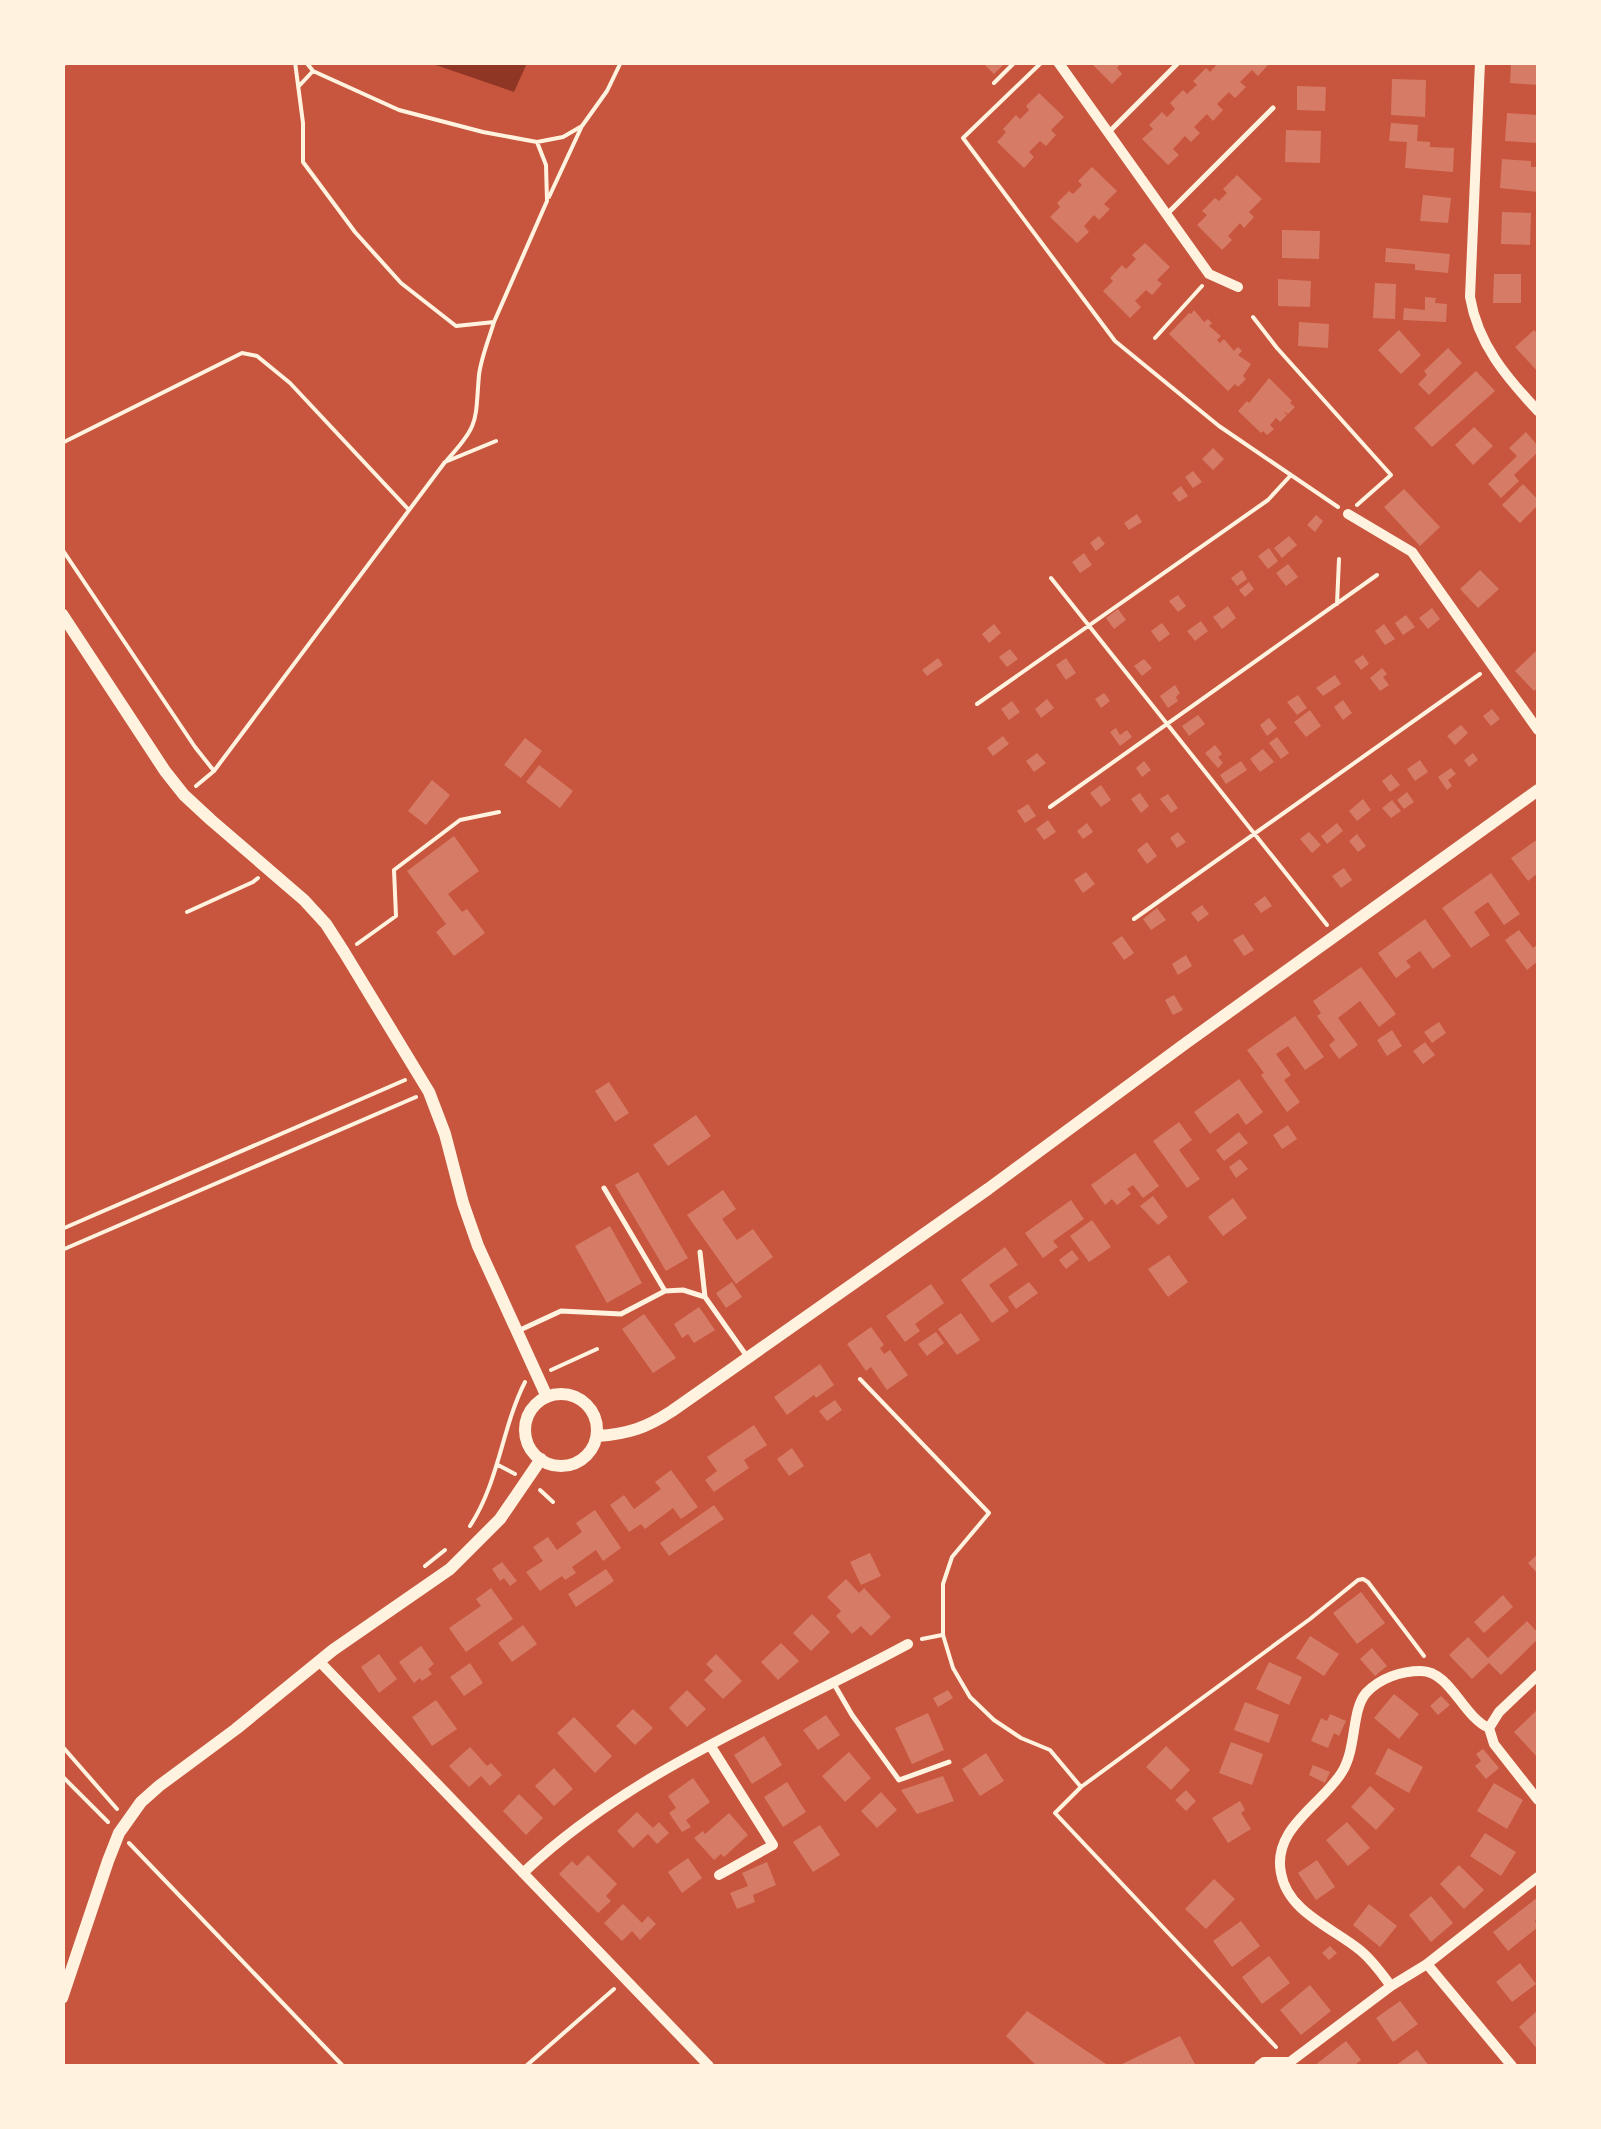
<svg xmlns="http://www.w3.org/2000/svg" width="1601" height="2129" font-family="Figtree,sans-serif">
<style>
.water{fill:#8f3625}
.building{fill:#d67c66}
.lines{fill:none;stroke-linecap:round;stroke-linejoin:round}
.path{stroke:#fff3e0;stroke-width:4}
.service{stroke:#fff3e0;stroke-width:5}
.minor{stroke:#fff3e0;stroke-width:10}
.tertiary{stroke:#fff3e0;stroke-width:12}
</style>
<rect width="100%" height="100%" fill="#c8553d"/>
<path class="water" d="M430,63H527L514,92Z"/>
<path class="building" d="M982,62H1006L994,74Z
M1090,62H1122L1117,68L1122,74L1112,84Z
M1219,62H1266L1268,65L1258,76L1252,70L1240,82L1246,87L1235,98L1229,92L1217,104L1223,110L1213,121L1207,114L1194,127L1200,133L1191,142L1185,136L1173,149L1179,155L1168,165L1142,139L1153,129L1149,125L1162,112L1167,117L1175,109L1170,103L1183,90L1187,94L1197,85L1193,81L1206,68L1210,72Z
M1511,62L1538,63V85L1510,83Z
M1392,79L1426,80L1425,117L1391,115Z
M1297,86L1326,87L1325,111L1297,110Z
M1039,93L1064,117L1051,130L1056,135L1046,146L1040,141L1029,152L1034,157L1024,168L997,142L1006,132L1003,129L1016,115L1020,119L1029,110L1026,106Z
M1507,113L1538,115V143L1505,141Z
M1391,123L1418,125L1417,141L1430,142V147L1454,148L1453,172L1405,168L1407,142L1389,141Z
M1286,130L1321,131L1320,163L1285,162Z
M1502,159L1531,161V167H1538V192L1500,188Z
M1092,167L1117,191L1104,204L1110,209L1099,220L1094,215L1084,226L1089,232L1077,243L1050,217L1060,207L1057,203L1069,191L1073,194L1082,185L1078,181Z
M1237,175L1262,199L1249,212L1254,217L1244,228L1240,223L1228,236L1232,240L1222,250L1197,225L1207,215L1202,211L1215,198L1219,201L1227,193L1223,189Z
M1423,195L1451,198L1448,223L1420,221Z
M1502,212L1531,213L1530,245L1501,244Z
M1282,230L1320,231L1319,259L1282,258Z
M1145,243L1170,267L1157,280L1162,284L1152,295L1146,290L1135,301L1141,307L1130,318L1103,291L1113,281L1110,278L1122,265L1126,269L1136,259L1132,255Z
M1386,248L1450,254L1448,273L1415,270V264L1385,262Z
M1494,274H1521V303H1493Z
M1278,279L1311,281L1310,307L1278,306Z
M1375,283L1396,284L1395,319L1373,318Z
M1425,297L1436,298L1435,303L1447,304L1446,322L1403,320L1404,308L1425,310Z
M1194,310L1204,322L1208,319L1212,323L1209,326L1221,336L1217,340L1220,343L1224,339L1234,351L1238,347L1242,351L1238,355L1251,364L1243,376L1246,379L1238,387L1235,384L1228,391L1169,334L1189,313L1191,314Z
M1299,322L1329,324L1328,348L1298,346Z
M1399,330L1421,355L1401,374L1378,350Z
M1534,330L1538,335V372L1515,347Z
M1448,348L1462,363L1429,395L1418,384L1427,375L1424,371Z
M1476,371L1495,391L1432,447L1414,428Z
M1269,378L1292,401L1290,403L1295,407L1288,414L1283,411L1287,415L1280,422L1276,418L1270,425L1274,429L1267,435L1263,431L1261,433L1238,411L1247,401L1249,403Z
M1474,427L1493,446L1473,465L1455,445Z
M1526,432L1538,446V452L1514,475L1519,481L1501,498L1488,484L1517,456L1509,448Z
M1213,448L1224,459L1213,470L1202,459Z
M1193,471L1202,482L1193,488L1185,477Z
M1523,484L1538,500V505L1520,523L1502,505Z
M1181,486L1188,496L1179,502L1172,493Z
M1404,489L1440,527L1420,546L1384,507Z
M1137,514L1142,522L1129,530L1124,523Z
M1316,515L1323,521L1315,532L1307,525Z
M1099,536L1105,544L1096,551L1090,543Z
M1289,536L1297,545L1282,558L1274,548Z
M1269,548L1278,561L1268,569L1258,556Z
M1084,553L1092,565L1080,573L1072,562Z
M1288,564L1298,577L1286,586L1276,573Z
M1242,570L1247,579L1237,586L1231,578Z
M1480,570L1499,589L1478,608L1460,589Z
M1249,582L1254,589L1245,597L1239,590Z
M1178,595L1186,606L1178,612L1169,601Z
M1228,606L1236,618L1222,629L1213,617Z
M1432,608L1440,619L1428,629L1419,618Z
M1118,609L1126,620L1114,629L1106,618Z
M1406,615L1415,627L1403,635L1395,623Z
M1201,621L1208,631L1195,641L1187,631Z
M1162,623L1170,634L1159,642L1151,631Z
M994,624L1001,633L989,643L982,634Z
M1384,624L1395,639L1385,645L1375,631Z
M1010,649L1018,659L1007,667L999,657Z
M1538,649V687L1534,691L1515,671Z
M1363,655L1369,664L1361,670L1354,661Z
M938,658L943,665L927,676L922,670Z
M1066,658L1076,673L1066,680L1056,665Z
M1144,659L1152,668L1142,676L1134,666Z
M1382,668L1387,674L1383,677L1389,685L1380,691L1370,678Z
M1335,675L1341,684L1323,696L1316,688Z
M1175,685L1180,693L1176,697L1178,701L1168,708L1160,696Z
M1104,693L1110,701L1101,708L1095,699Z
M1298,695L1307,708L1297,715L1287,702Z
M1047,699L1054,708L1041,718L1035,709Z
M1343,700L1352,713L1343,720L1334,707Z
M1012,701L1020,712L1009,720L1001,709Z
M1492,709L1500,719L1491,726L1483,716Z
M1310,710L1321,726L1306,737L1294,722Z
M1198,715L1205,724L1189,736L1182,726Z
M1269,718L1277,728L1267,736L1260,725Z
M1461,725L1468,733L1455,745L1447,736Z
M1116,728L1120,735L1127,730L1132,737L1120,746L1110,732Z
M1003,736L1009,744L993,756L987,748Z
M1277,737L1289,753L1281,759L1269,743Z
M525,738L542,751L521,778L504,765Z
M1215,745L1222,754L1218,757L1223,763L1218,768L1205,753Z
M1263,749L1274,762L1260,772L1250,759Z
M1037,753L1046,763L1034,772L1026,761Z
M1473,753L1478,760L1469,767L1464,760Z
M1420,760L1428,772L1415,781L1407,769Z
M1144,761L1151,770L1142,777L1136,768Z
M1241,761L1247,770L1226,784L1220,775Z
M539,765L573,791L560,808L526,782Z
M1451,768L1456,774L1448,780L1452,786L1447,790L1438,777Z
M1391,774L1400,785L1390,792L1382,781Z
M432,780L450,795L426,825L408,811Z
M1101,785L1111,800L1101,807L1090,793Z
M1407,792L1414,802L1404,809L1397,800Z
M1140,793L1149,806L1141,813L1131,799Z
M1168,794L1178,808L1171,813L1160,799Z
M1363,799L1371,810L1357,821L1349,811Z
M1392,800L1401,811L1391,818L1382,808Z
M1028,804L1036,816L1025,823L1017,811Z
M1048,820L1056,832L1044,840L1036,829Z
M1087,823L1093,832L1083,839L1077,831Z
M1337,823L1343,831L1327,844L1321,836Z
M1178,832L1186,842L1177,848L1170,838Z
M1309,832L1321,845L1312,853L1300,839Z
M1357,834L1366,846L1358,852L1349,841Z
M454,836L479,871L448,894L462,912L467,909L485,933L454,956L436,932L446,924L407,871Z
M1538,839V873L1528,881L1511,858Z
M1147,842L1157,856L1147,864L1137,850Z
M1344,868L1352,880L1341,888L1332,876Z
M1086,872L1095,884L1083,893L1074,880Z
M1491,873L1520,914L1504,925L1488,902L1474,912L1490,935L1471,948L1442,908Z
M1265,896L1272,906L1261,913L1254,904Z
M1202,905L1209,914L1198,922L1191,913Z
M1157,908L1166,920L1151,930L1143,919Z
M1425,919L1451,956L1433,969L1420,951L1406,961L1411,967L1396,978L1378,953Z
M1519,930L1533,948L1538,944V961L1527,970L1505,940Z
M1243,934L1254,950L1244,956L1233,940Z
M1122,936L1134,953L1124,960L1112,943Z
M1186,955L1192,966L1178,975L1172,964Z
M1361,967L1396,1014L1379,1027L1360,1001L1338,1018L1358,1045L1339,1059L1329,1045L1335,1040L1317,1016L1321,1013L1313,1001Z
M1174,995L1183,1010L1173,1015L1165,1000Z
M1295,1016L1324,1057L1305,1070L1288,1046L1276,1054L1291,1075L1284,1080L1300,1102L1287,1112L1261,1075L1264,1073L1247,1050Z
M1439,1022L1446,1033L1432,1043L1424,1032Z
M1392,1030L1402,1046L1387,1056L1377,1040Z
M1425,1042L1435,1055L1423,1064L1413,1051Z
M1239,1079L1263,1112L1246,1125L1238,1113L1210,1134L1194,1112Z
M609,1082L629,1113L615,1122L595,1091Z
M696,1115L711,1136L668,1166L653,1145Z
M1179,1122L1192,1140L1179,1150L1200,1179L1187,1188L1153,1141Z
M1288,1125L1297,1139L1282,1149L1273,1135Z
M1239,1132L1248,1143L1224,1161L1216,1150Z
M1135,1153L1159,1186L1143,1198L1133,1185L1127,1189L1131,1194L1117,1205L1112,1199L1105,1205L1091,1185Z
M1240,1159L1248,1169L1236,1178L1229,1167Z
M638,1172L688,1258L666,1271L615,1185Z
M723,1190L736,1209L722,1219L737,1240L753,1229L773,1257L736,1284L687,1215Z
M1153,1196L1168,1217L1158,1225L1140,1206Z
M1233,1198L1247,1218L1223,1236L1208,1217Z
M1071,1200L1084,1219L1053,1241L1058,1247L1043,1258L1025,1233Z
M1092,1220L1111,1247L1089,1262L1070,1236Z
M610,1226L642,1283L607,1303L575,1246Z
M1005,1247L1018,1265L989,1285L1009,1311L992,1323L961,1280Z
M1072,1250L1079,1259L1066,1269L1059,1260Z
M1169,1255L1188,1282L1168,1297L1148,1269Z
M732,1282L742,1297L726,1308L716,1293Z
M1029,1282L1038,1293L1016,1309L1008,1297Z
M931,1284L944,1303L915,1324L920,1331L905,1342L886,1316Z
M699,1307L715,1330L694,1343L688,1334L682,1338L674,1324Z
M961,1313L980,1340L957,1355L938,1329Z
M644,1314L676,1358L653,1373L622,1329Z
M871,1327L884,1345L880,1348L884,1354L890,1350L908,1375L887,1390L871,1367L866,1371L847,1344Z
M936,1332L944,1343L927,1356L918,1344Z
M820,1364L834,1385L816,1398L814,1395L787,1415L774,1397Z
M835,1400L842,1410L827,1421L819,1411Z
M754,1425L767,1445L744,1460L749,1468L714,1492L705,1480L717,1471L707,1457Z
M792,1448L804,1466L789,1476L777,1459Z
M671,1470L698,1507L681,1519L673,1508L645,1529L641,1524L629,1532L610,1505L624,1495L634,1509L661,1489L655,1482Z
M714,1505L724,1519L669,1556L660,1543Z
M595,1510L621,1548L603,1561L596,1550L572,1567L576,1573L565,1580L562,1576L540,1591L526,1572L543,1561L533,1547L548,1537L557,1550L582,1532L576,1523Z
M870,1553L881,1576L861,1585L850,1562Z
M1538,1554V1574L1528,1563Z
M502,1562L517,1581L510,1586L504,1578L500,1581L492,1569Z
M606,1569L614,1581L576,1607L568,1594Z
M846,1579L859,1593L864,1588L891,1617L871,1636L861,1626L852,1634L836,1616L841,1611L827,1597Z
M491,1588L513,1619L466,1652L449,1628L481,1606L476,1599Z
M1361,1592L1385,1623L1357,1644L1333,1613Z
M1503,1595L1513,1607L1484,1633L1474,1622Z
M812,1614L830,1632L811,1651L793,1633Z
M1527,1621L1538,1633V1639L1501,1675L1489,1663L1472,1679L1449,1655L1468,1637L1488,1658Z
M523,1625L537,1644L512,1662L498,1643Z
M1310,1636L1339,1654L1324,1676L1296,1658Z
M781,1643L799,1661L778,1680L761,1662Z
M421,1646L434,1664L428,1669L432,1674L422,1681L420,1678L414,1683L399,1662Z
M1372,1648L1387,1666L1375,1676L1360,1659Z
M379,1654L397,1679L379,1693L361,1667Z
M716,1654L742,1681L723,1699L704,1680L713,1671L706,1664Z
M1269,1662L1302,1677L1289,1705L1256,1689Z
M470,1663L483,1683L464,1696L450,1677Z
M687,1690L706,1709L687,1727L669,1708Z
M948,1690L953,1698L938,1707L933,1698Z
M1394,1694L1419,1714L1399,1739L1374,1718Z
M1441,1696L1450,1705L1438,1715L1430,1706Z
M436,1700L457,1729L432,1746L412,1717Z
M1245,1702L1279,1715L1269,1743L1234,1730Z
M633,1709L653,1728L635,1745L616,1726Z
M1538,1709V1758L1514,1732Z
M928,1713L944,1750L912,1764L895,1728Z
M1330,1714L1346,1721L1339,1736L1334,1733L1328,1748L1311,1741L1321,1718L1327,1721Z
M826,1715L840,1735L818,1750L803,1730Z
M574,1717L612,1756L595,1773L557,1733Z
M764,1736L782,1765L752,1784L734,1755Z
M1231,1742L1263,1754L1252,1785L1219,1773Z
M1166,1746L1190,1770L1171,1790L1146,1767Z
M470,1747L487,1766L491,1763L502,1775L490,1786L481,1776L469,1787L449,1766Z
M1388,1748L1423,1767L1409,1793L1375,1774Z
M1483,1749L1499,1768L1486,1779L1475,1766L1481,1761L1476,1754Z
M849,1752L871,1778L845,1802L822,1776Z
M986,1753L1004,1781L980,1796L962,1769Z
M1313,1765L1330,1772L1325,1783L1309,1775Z
M554,1768L573,1789L554,1806L535,1786Z
M943,1776L954,1801L917,1814L901,1790Z
M693,1778L710,1802L686,1820L691,1827L682,1832L669,1813L676,1808L668,1796Z
M787,1782L806,1812L783,1827L764,1797Z
M1494,1783L1523,1800L1507,1829L1477,1811Z
M1370,1786L1395,1809L1376,1830L1351,1807Z
M1186,1790L1196,1801L1186,1811L1175,1800Z
M881,1792L897,1810L877,1828L861,1811Z
M519,1794L543,1818L526,1835L503,1811Z
M1240,1801L1245,1810L1241,1813L1251,1829L1228,1843L1212,1818Z
M637,1812L653,1828L659,1822L669,1833L657,1844L648,1834L633,1848L617,1831Z
M729,1813L748,1835L724,1857L721,1854L714,1860L694,1838L703,1831L705,1834Z
M1347,1822L1370,1848L1348,1866L1326,1840Z
M820,1825L840,1855L813,1872L793,1842Z
M1485,1833L1516,1852L1501,1876L1470,1856Z
M588,1855L617,1884L606,1896L611,1901L598,1913L559,1874L572,1861L577,1866Z
M688,1858L702,1878L682,1893L668,1872Z
M1317,1860L1335,1887L1316,1900L1298,1873Z
M767,1862L776,1885L753,1895L755,1902L737,1909L730,1893L748,1886L742,1873Z
M1459,1865L1484,1890L1464,1909L1440,1884Z
M1214,1879L1235,1899L1206,1929L1185,1909Z
M1431,1896L1453,1923L1431,1942L1409,1915Z
M1538,1897V1918L1535,1921L1538,1927L1508,1951L1493,1932Z
M623,1904L642,1923L648,1916L656,1924L640,1940L632,1931L622,1941L604,1923Z
M1369,1904L1397,1926L1380,1947L1353,1925Z
M1241,1921L1260,1946L1232,1967L1213,1941Z
M1330,1946L1337,1953L1329,1960L1322,1953Z
M1269,1956L1290,1983L1262,2004L1242,1977Z
M1520,1963L1536,1984L1512,2002L1496,1982Z
M1310,1985L1331,2011L1301,2035L1280,2010Z
M1400,2001L1418,2024L1393,2042L1376,2018Z
M1538,2010V2050L1519,2027Z
M1027,2011L1109,2066H1037L1006,2036Z
M1180,2036L1196,2066H1118Z
M1346,2041L1361,2060L1354,2066H1314Z
M1417,2050L1429,2066H1395Z"/>
<g class="lines">
<path class="path" d="M295,62L303,123V162L355,232L401,283L456,326L494,322L547,201L546,165L537,142
M306,62L313,71L399,110L483,132L537,142L563,137L582,126L607,91L621,62
M1042,62L963,138L1115,341L1219,426L1338,507
M62,65L68,62
M994,83L1015,62
M299,86L313,71
M549,197L581,128
M1253,317L1277,348L1391,475L1357,505
M1155,338L1202,286
M62,443L242,353L257,356L290,383L409,510
M447,460C480,424 475,421 479,375C481,358 489,339 494,322
M62,549L195,747L214,771
M1051,578L1327,925
M1337,604L1339,559
M977,704L1268,500L1291,475
M196,786L214,771L445,462L496,441
M1050,807L1377,575
M187,912L253,882L258,878
M1134,919L1480,674
M357,944L396,916L394,870L460,820L499,812
M62,1229L405,1080
M62,1250L416,1097
M551,1370L597,1349
M860,1379L989,1513L952,1557L943,1584V1635L953,1668L970,1697L994,1720L1021,1738L1050,1750L1081,1787L1310,1619L1358,1580L1363,1579L1368,1582L1424,1656
M498,1465L515,1474
M540,1490L553,1502
M470,1526C499,1482 502,1427 525,1382
M425,1566L445,1550
M922,1639L942,1635
M62,1746L117,1809
M62,1776L108,1822
M1081,1787L1055,1813L1276,2047
M129,1843L343,2066
M526,2066L614,1989"/>
<path class="service" d="M1109,132L1179,62
M1167,214L1273,108
M604,1188L665,1291
M700,1252L705,1297L746,1355
M520,1330L561,1311L621,1314L665,1291L683,1290L705,1297
M834,1684L852,1715L899,1780L949,1762"/>
<path class="minor" d="M1058,62L1209,274L1238,287
M1480,62L1470,297C1478,344 1506,377 1538,411
M1348,514L1412,552L1538,730
M319,1661L709,2066
M1538,1675L1499,1712L1489,1728L1494,1744L1538,1800
M710,1745L773,1845L719,1875
M523,1873C633,1769 777,1715 908,1644
M1427,1964L1538,1877
M1391,1986C1382,1974 1373,1961 1361,1951C1334,1928 1288,1913 1281,1873C1272,1828 1322,1805 1342,1772C1357,1748 1351,1711 1366,1693C1380,1678 1401,1671 1421,1671C1450,1671 1463,1717 1489,1728
M1259,2066L1264,2062H1290L1391,1986L1427,1964L1512,2066"/>
<path class="tertiary" d="M62,614L165,771L184,795L211,820L304,900L326,924L344,952L429,1092L445,1134L463,1203L478,1246L547,1397
M525 1430a36 36 0 1 1 72 0a36 36 0 1 1-72 0Z
M597,1436C628,1434 646,1428 672,1411L988,1189L1186,1043L1538,790
M62,1998L108,1861L119,1833L141,1802L159,1786L236,1729L333,1650L450,1569L500,1519L541,1459"/>
</g>
<rect width="1601" height="2129" fill="none" stroke="#fff3e0" stroke-width="130"/>
</svg>
